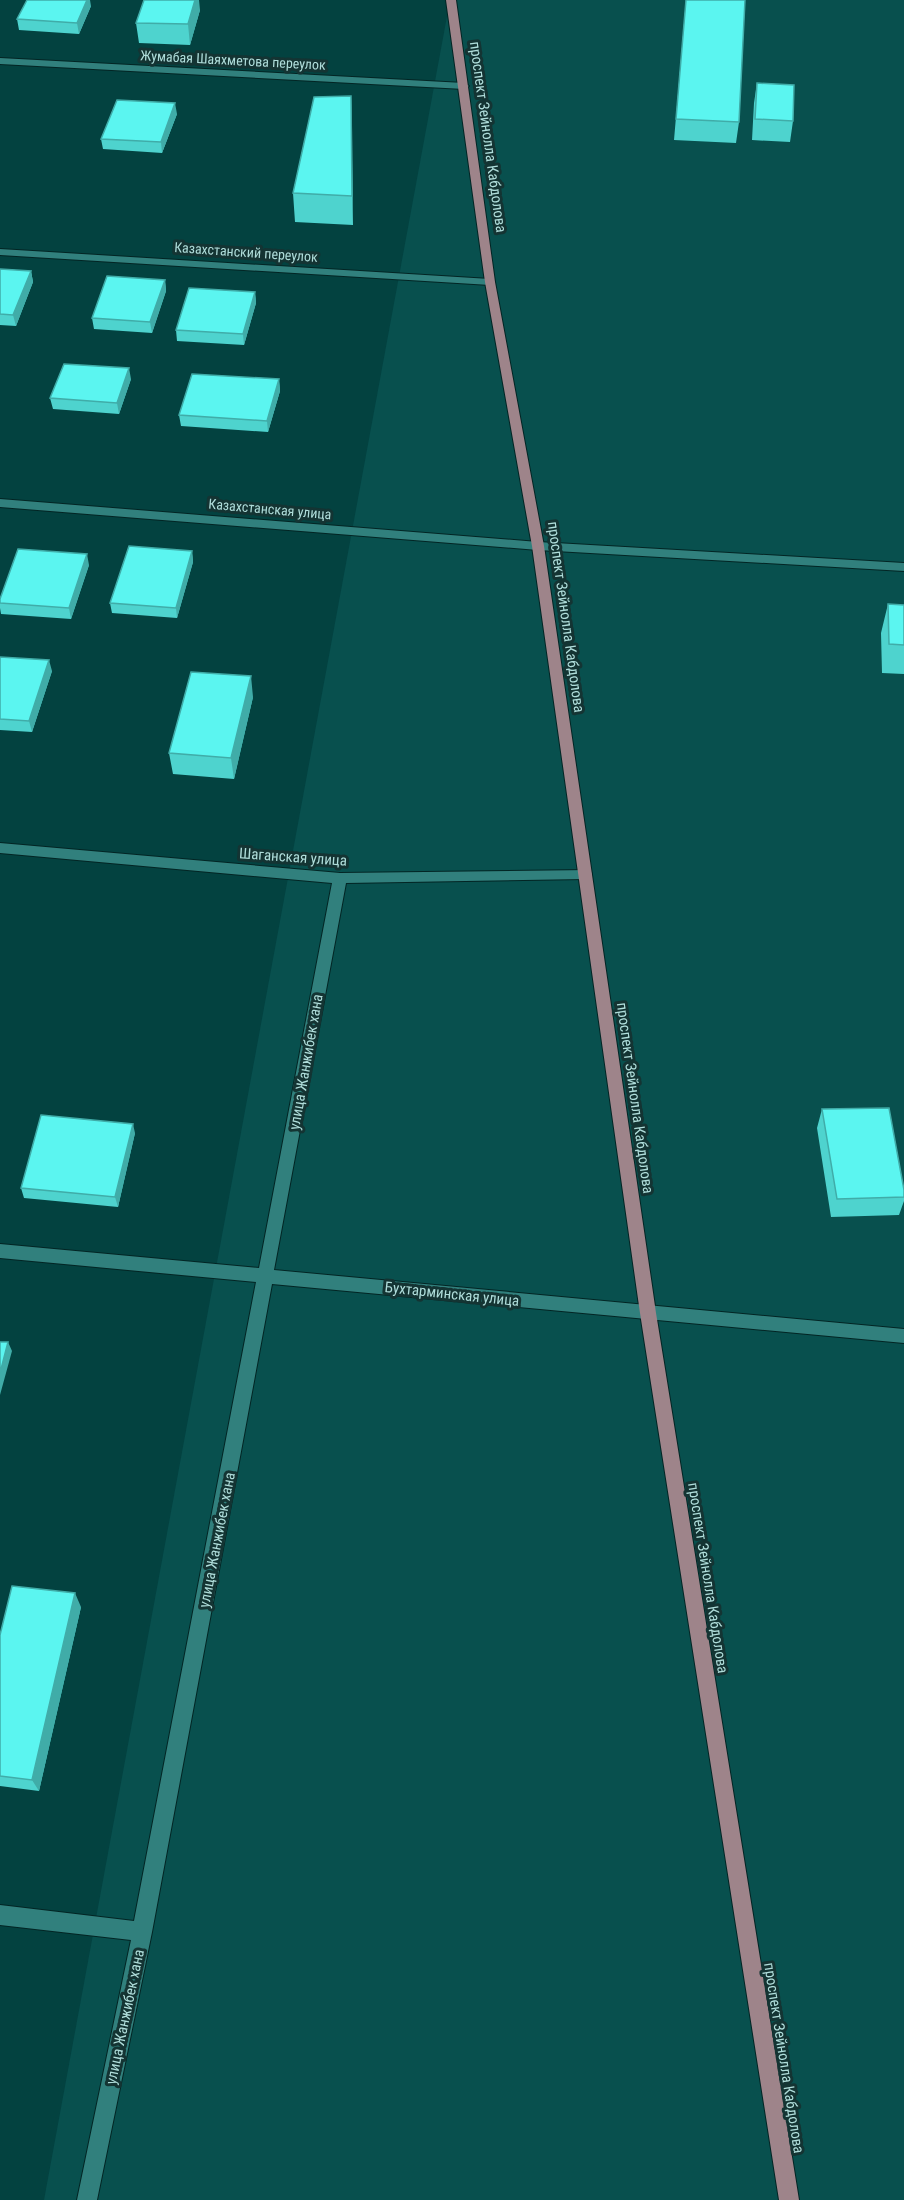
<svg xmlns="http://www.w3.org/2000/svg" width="904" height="2200" font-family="'Roboto Condensed',sans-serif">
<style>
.built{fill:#08504e}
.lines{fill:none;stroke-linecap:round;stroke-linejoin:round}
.minor-casing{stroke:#032524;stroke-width:2}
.major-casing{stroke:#032524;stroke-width:2}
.minor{fill:#31807d;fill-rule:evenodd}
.major{fill:#9e848a;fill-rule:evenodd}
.wall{fill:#4ed3ce}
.shaded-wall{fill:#40aca8}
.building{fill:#5bf5f0;stroke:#40aca8;stroke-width:1.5}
.labels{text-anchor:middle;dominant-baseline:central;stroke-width:6;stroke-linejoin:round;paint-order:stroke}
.far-street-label{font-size:14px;fill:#afddda;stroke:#143433}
.street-label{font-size:15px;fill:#afddda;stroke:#143433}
</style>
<rect width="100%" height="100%" fill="#034240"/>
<path class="built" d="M450,0H904V2200H44Z"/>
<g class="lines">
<g class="minor-casing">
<path id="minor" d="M0,58L464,83L469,86L464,89L0,64Z
M0,249L490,279L495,282L490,285L0,255Z
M0,499L538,542L904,563V571L538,550L0,507Z
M0,843L340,873L590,870L592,874L590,878L585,879L346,883L274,1270L904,1329V1343L272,1284L152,1932L97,2200H77L131,1940L0,1925V1905L134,1921L256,1282L0,1258V1244L259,1268L332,883L0,853Z"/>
</g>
<g class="major-casing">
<path id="major" d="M446,0H456L495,282L544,546L656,1313L799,2200H779L640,1313L532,546L485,282Z"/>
</g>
<use href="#minor" class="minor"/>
<use href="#major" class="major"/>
</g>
<path class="wall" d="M686,0L739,122L736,143L674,140Z
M91,6L79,34L19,30L17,19Z
M200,10L190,45L139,43L136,23Z
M757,83L793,121L790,142L752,140L754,103Z
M351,96L353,225L295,222L293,193Z
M177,114L162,153L103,149L101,139Z
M0,269L31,271L33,282L16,326L0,325Z
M165,280L166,291L152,333L94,329L92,318Z
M255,292L256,303L244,345L177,341L176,330Z
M131,379L119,414L53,409L50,398Z
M279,379L280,391L268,432L181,426L179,415Z
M192,551L193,562L177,618L112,613L110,603Z
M89,565L71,619L1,614L0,608V599Z
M888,604L904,605V674L882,673L881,633Z
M0,657L52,671L32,732L0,730Z
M253,697L234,779L173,774L169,753Z
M822,1109L904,1190V1201L899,1215L831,1217L817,1128Z
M135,1133L118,1207L24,1198L21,1188Z
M81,1607L39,1791L0,1786V1635Z"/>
<path class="shaded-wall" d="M87,0H90L91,6L79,34L77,23Z
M195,0H199L200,10L190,45L188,24Z
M351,96L352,125L353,225L352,196Z
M175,103L177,114L162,153L161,142Z
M31,271L33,282L16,326L13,315Z
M165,280L166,291L152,333L150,322Z
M255,292L256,303L244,345L243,334Z
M129,368L131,379L119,414L117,403Z
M279,379L280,391L268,432L267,421Z
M192,551L193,562L177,618L176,608Z
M87,554L89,565L71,619L69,608Z
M49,660L52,671L32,732L29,721Z
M251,676L253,697L234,779L231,758Z
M133,1124L135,1133L118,1207L115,1197Z
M8,1342L12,1351L0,1395V1373Z
M75,1593L81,1607L39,1791L32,1780Z"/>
<path class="building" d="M27,0H87L77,23L17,19Z
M144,0H195L188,24L136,23Z
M686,0H745L739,122L676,119Z
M757,83L794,85L793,121L755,119Z
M351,96L352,196L293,193L314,97Z
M117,100L175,103L161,142L101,139Z
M0,269L31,271L13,315L0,314Z
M107,276L165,280L150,322L92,318Z
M189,288L255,292L243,334L176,330Z
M64,364L129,368L117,403L50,398Z
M192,374L279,379L267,421L179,415Z
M129,546L192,551L176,608L110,603Z
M18,549L87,554L69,608L0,603V599Z
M888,604L904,605V645L889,644Z
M0,657L49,660L29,721L0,719Z
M191,672L251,676L231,758L169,753Z
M889,1108L904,1190V1197L837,1199L822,1109Z
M41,1115L133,1124L115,1197L21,1188Z
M0,1342H8L0,1373Z
M12,1586L75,1593L32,1780L0,1776V1635Z"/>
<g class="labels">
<g class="far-street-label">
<text transform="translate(233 60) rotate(3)">Жумабая Шаяхметова переулок</text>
<text transform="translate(246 252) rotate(4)">Казахстанский переулок</text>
<text transform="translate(270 509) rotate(5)">Казахстанская улица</text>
</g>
<g class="street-label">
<text transform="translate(488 137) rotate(82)">проспект Зейнолла Кабдолова</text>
<text transform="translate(566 617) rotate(82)">проспект Зейнолла Кабдолова</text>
<text transform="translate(293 857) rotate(4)">Шаганская улица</text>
<text transform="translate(306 1062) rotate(-80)">улица Жанжибек хана</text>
<text transform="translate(635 1098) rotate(82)">проспект Зейнолла Кабдолова</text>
<text transform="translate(452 1294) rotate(6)">Бухтарминская улица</text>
<text transform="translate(217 1540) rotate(-79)">улица Жанжибек хана</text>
<text transform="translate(708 1578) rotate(81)">проспект Зейнолла Кабдолова</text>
<text transform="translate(125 2017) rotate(-78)">улица Жанжибек хана</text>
<text transform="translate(784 2058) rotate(81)">проспект Зейнолла Кабдолова</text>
</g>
</g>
</svg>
